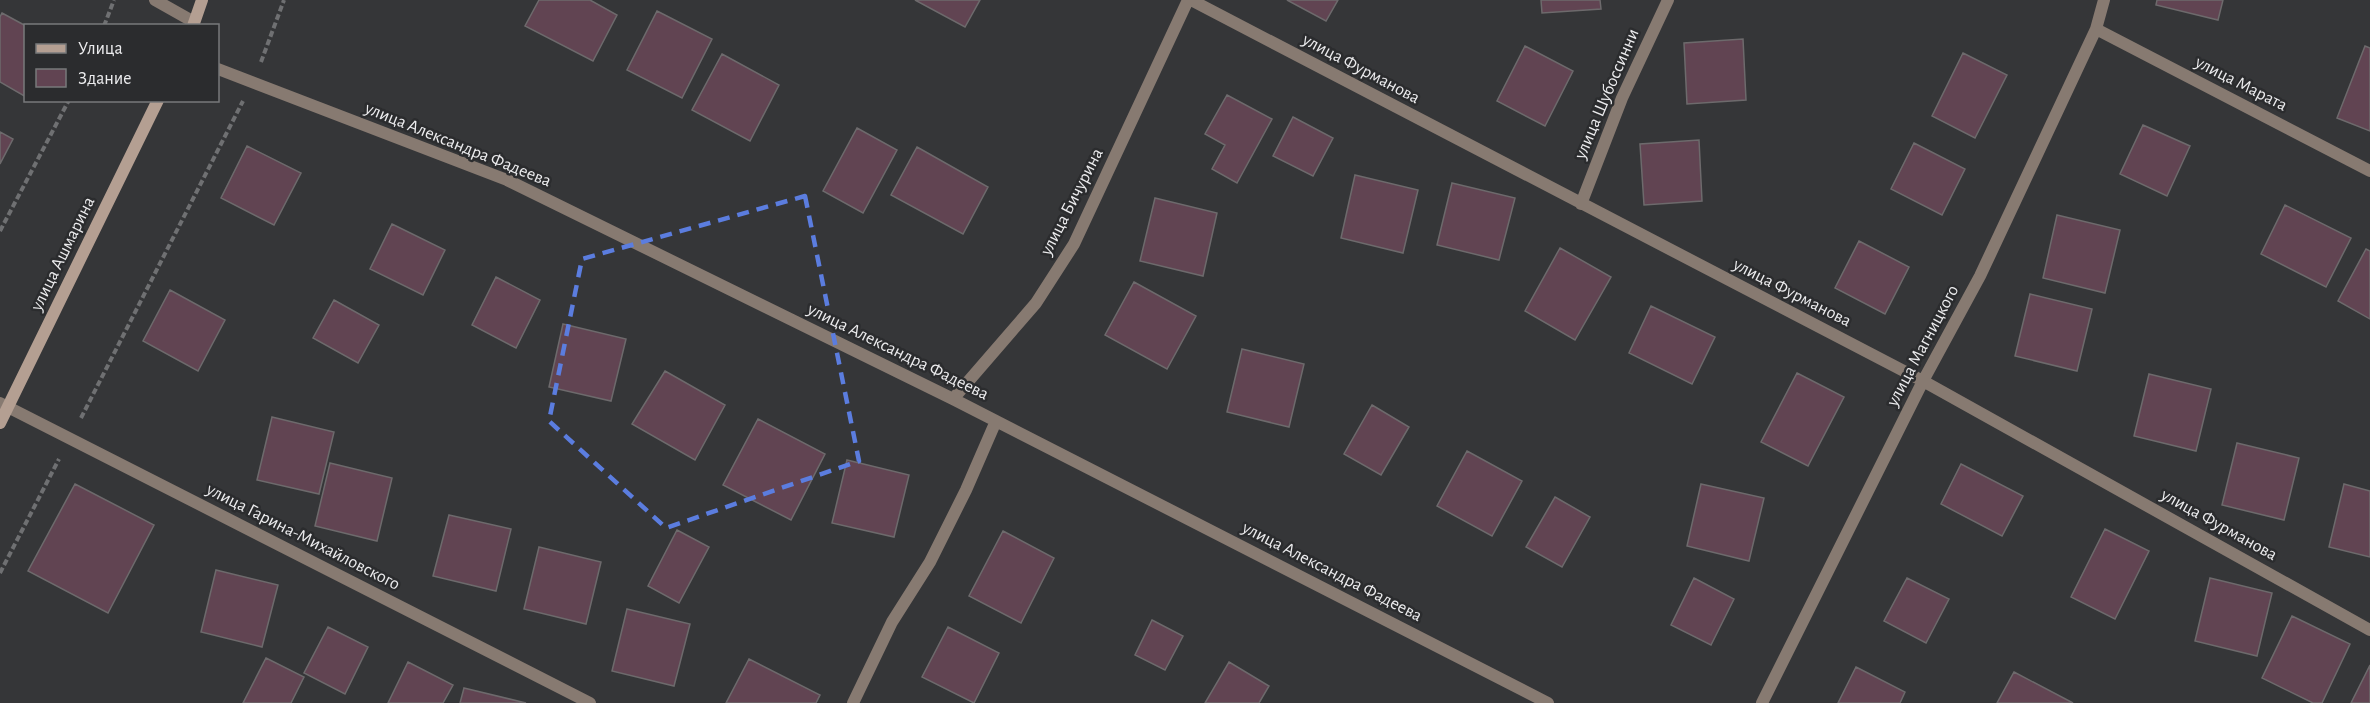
<svg xmlns="http://www.w3.org/2000/svg" width="2370" height="703" font-family="'Alegreya Sans',sans-serif">
<style>
.building{fill:#614452;stroke:#6d6a6c;stroke-width:1.5}
.lines{fill:none;stroke-linecap:round;stroke-linejoin:round}
.path{stroke:#6f7072;stroke-width:4;stroke-dasharray:6 3;stroke-linecap:butt}
.street{stroke:#877a71;stroke-width:12}
.secondary{stroke:#b49f92;stroke-width:12}
.marked{fill:none;stroke:#5b7ddf;stroke-width:4.5;stroke-dasharray:12 8;stroke-linejoin:round}
.labels{text-anchor:middle;dominant-baseline:central;stroke-width:5;stroke-linejoin:round;paint-order:stroke}
.street-label{font-size:18px;fill:#ececee;stroke:#2b2c2e}
</style>
<rect width="100%" height="100%" fill="#353638"/>
<path class="building" d="M539,0H590L617,15L593,61L525,26Z
M915,0H980L965,27Z
M1287,0H1338L1326,21Z
M1541,0H1600L1601,9L1542,13Z
M2157,0H2223L2218,20L2156,5Z
M657,11L712,39L682,98L627,70Z
M2,13L26,26V97L0,82V17Z
M1743,39L1746,100L1687,104L1684,43Z
M1525,46L1573,71L1545,126L1497,101Z
M2365,46L2370,48V131L2337,118Z
M1963,53L2007,75L1975,138L1932,116Z
M722,54L779,85L750,141L692,110Z
M1227,95L1272,119L1237,183L1212,169L1225,145L1205,134Z
M1293,117L1333,138L1313,176L1273,156Z
M2143,125L2190,146L2167,196L2120,174Z
M857,128L897,150L863,213L823,191Z
M0,132L13,139L0,164Z
M1699,140L1702,201L1644,205L1640,144Z
M1914,143L1965,169L1942,215L1891,189Z
M247,146L301,173L274,225L221,198Z
M917,147L988,187L963,234L891,195Z
M1355,175L1418,190L1403,253L1341,238Z
M1452,183L1515,198L1499,260L1437,245Z
M1155,198L1217,213L1203,276L1140,261Z
M2285,205L2351,238L2326,287L2261,254Z
M2057,215L2120,230L2105,293L2043,278Z
M392,224L445,250L423,295L370,269Z
M1859,241L1909,267L1885,314L1835,288Z
M1560,248L1611,277L1575,340L1525,311Z
M2366,249L2370,251V319L2338,301Z
M496,277L540,300L516,348L472,325Z
M1134,282L1196,316L1167,369L1105,335Z
M170,290L225,320L198,371L143,341Z
M2030,294L2092,309L2077,371L2015,356Z
M334,300L379,325L358,363L313,338Z
M1651,306L1715,337L1692,384L1629,353Z
M563,324L626,339L611,401L549,387Z
M1242,349L1304,364L1289,427L1227,412Z
M665,371L725,405L695,460L632,424Z
M1797,373L1844,397L1808,466L1761,442Z
M2149,374L2211,389L2196,451L2134,436Z
M1372,405L1409,427L1381,475L1344,454Z
M272,417L334,432L319,494L257,480Z
M758,419L825,454L791,520L723,485Z
M2237,443L2299,458L2284,520L2222,505Z
M1467,451L1522,481L1492,536L1437,506Z
M847,460L909,475L894,537L832,523Z
M330,463L392,478L377,541L315,526Z
M1961,464L2023,496L2002,536L1941,504Z
M75,484L154,525L108,613L28,571Z
M1701,484L1764,498L1749,561L1687,546Z
M2344,484L2370,491V557L2329,547Z
M1555,497L1590,517L1562,567L1526,547Z
M449,515L511,529L496,591L433,576Z
M2105,529L2149,551L2115,619L2071,597Z
M677,530L709,547L679,603L648,586Z
M1003,531L1054,558L1021,623L969,596Z
M539,547L601,562L586,624L524,609Z
M216,570L278,585L262,647L201,632Z
M1694,578L1734,599L1711,645L1671,625Z
M1907,578L1949,599L1926,643L1884,621Z
M2210,578L2272,593L2257,656L2195,641Z
M627,609L690,624L674,686L612,671Z
M2292,616L2350,644L2322,703H2313L2262,678Z
M1152,620L1183,636L1165,670L1135,655Z
M328,627L368,647L345,694L304,673Z
M948,627L999,653L974,703L922,677Z
M266,658L304,677L291,703H243Z
M749,659L820,695L816,703H726Z
M408,662L453,685L443,703H388Z
M1229,662L1269,686L1259,703H1205Z
M2370,665V703H2351Z
M1856,667L1905,692L1900,703H1838Z
M2014,672L2073,703H1997Z
M464,688L526,703H460Z"/>
<g class="lines">
<path class="path" d="M104,26L114,0
M261,62L284,0
M0,231L69,100
M81,418L243,101
M0,573L59,459"/>
<path class="street" d="M155,0L194,22
M1191,0L1923,381L2370,630
M2096,29L2370,171
M218,69L507,180L953,399L1548,703
M1581,204L1622,98L1668,0
M953,399L1036,303L1074,244L1188,0
M0,403L590,703
M853,703L892,622L930,562L966,490L996,421
M1762,703L1923,381L1980,276L2096,29L2104,0"/>
<path class="secondary" d="M193,26L202,0
M0,423L158,100"/>
</g>
<path class="marked" d="M805,196L859,461L666,528L549,421L582,259Z"/>
<g class="labels">
<g class="street-label">
<text transform="translate(1361 69) rotate(28)">улица Фурманова</text>
<text transform="translate(2241 84) rotate(27)">улица Марата</text>
<text transform="translate(1607 94) rotate(-67)">улица Шубоссинни</text>
<text transform="translate(458 145) rotate(22)">улица Александра Фадеева</text>
<text transform="translate(1072 202) rotate(-63)">улица Бичурина</text>
<text transform="translate(63 254) rotate(-64)">улица Ашмарина</text>
<text transform="translate(1792 293) rotate(27)">улица Фурманова</text>
<text transform="translate(1923 346) rotate(-62)">улица Магницкого</text>
<text transform="translate(898 352) rotate(26)">улица Александра Фадеева</text>
<text transform="translate(2219 525) rotate(29)">улица Фурманова</text>
<text transform="translate(303 537) rotate(27)">улица Гарина-Михайловского</text>
<text transform="translate(1332 572) rotate(27)">улица Александра Фадеева</text>
</g>
</g>
<rect x="24" y="24" width="195" height="78" fill="#2b2c2e" stroke="#78797b" stroke-width="1.5"/>
<rect x="36" y="44" width="30" height="9" fill="#b49f92" stroke="#78797b" stroke-width="1.5"/>
<text x="78" y="54" font-size="18" fill="#ececee">Улица</text>
<rect x="36" y="69" width="30" height="18" fill="#614452" stroke="#78797b" stroke-width="1.5"/>
<text x="78" y="84" font-size="18" fill="#ececee">Здание</text>
</svg>
